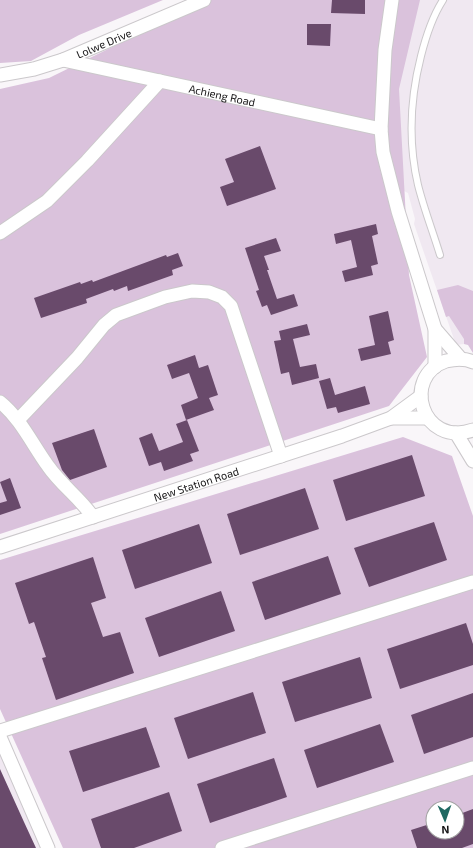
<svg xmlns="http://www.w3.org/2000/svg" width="473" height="848" font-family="'Exo 2',sans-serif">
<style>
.built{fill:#f0e8f1}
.green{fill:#dac2dc;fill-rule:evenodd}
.building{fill:#694a6b}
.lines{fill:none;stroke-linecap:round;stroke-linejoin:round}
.lane-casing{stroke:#cbc8cb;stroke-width:8}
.street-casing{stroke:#cbc8cb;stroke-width:15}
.lane{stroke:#fff;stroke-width:6}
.street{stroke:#fff;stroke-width:13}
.labels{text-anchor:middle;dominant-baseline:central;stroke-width:4;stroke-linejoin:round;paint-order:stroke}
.street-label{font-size:11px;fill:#151415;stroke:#fff}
</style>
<rect width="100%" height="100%" fill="#f9f6f9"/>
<path class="built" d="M410,0H473V332L464,344L456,345L414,224L415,219L408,193L402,190L394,136L402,57Z
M0,735L53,848H0Z"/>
<path class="green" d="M0,0H163L79,35L31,61L0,63Z
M208,0H420L399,89L409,275L427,357L389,406L0,534V89L49,78Z
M458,285L473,291V353L468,345L464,344V339L449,316L446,317L437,290Z
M403,437L452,456L473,516V848H63L0,709V560ZM433,808H457V832H433Z"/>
<path class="building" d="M332,0H365V14L331,13Z
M307,24H331L330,46L307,45Z
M260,146L276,189L227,206L220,187L234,182L225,159Z
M376,224L378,234L372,236L378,264L371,266L373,275L345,282L342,271L357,267L351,240L336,244L334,234Z
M276,238L281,251L264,256L269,270H267L277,299L294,294L298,306L271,315L267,305L262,307L256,291L259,290L245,248Z
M178,253L183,266L172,270L173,275L128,291L127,286L114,291L113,289L86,299L87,303L41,318L34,298L80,282L81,284L92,280L93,282L166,255L167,257Z
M388,311L394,340L388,342L391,354L361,361L358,349L375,345L369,316Z
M307,324L310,335L293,339L300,367L316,364L319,378L292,385L289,372L281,374L274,341L281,340L279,331Z
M195,355L199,368L208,365L218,395L209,398L214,410L186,420L181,405L198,398L189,373L172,379L167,365Z
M330,378L335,395L365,386L370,404L338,413L336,407L327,409L319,381Z
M187,420L199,451L190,454L193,461L164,471L161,462L149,466L139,438L152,433L159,451L183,442L176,424Z
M94,429L107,467L70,480L62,470L52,443Z
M412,455L425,496L346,521L333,480Z
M10,478L21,508L0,515V503L7,501L0,482Z
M305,488L319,529L240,555L227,514Z
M434,522L447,560L369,587L354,548Z
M199,524L212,563L135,589L122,550Z
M328,556L341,594L265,620L252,582Z
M93,557L106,598L91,603L103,637L120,632L134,673L56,700L42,658L46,657L34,622L29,624L15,583Z
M221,591L235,631L159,657L145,618Z
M466,623L473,644V665L400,689L387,649Z
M360,657L372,698L295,722L282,682Z
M253,692L266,733L188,759L174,718Z
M473,693V737L424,754L411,715Z
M380,724L394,762L317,788L304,750Z
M146,727L160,767L83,792L69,751Z
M274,758L287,797L210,823L197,784Z
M0,769L24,822L36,848H0Z
M169,792L182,831L134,848H101L91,819Z
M473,809V844L462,848H417L411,830L433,823V832H457V815Z"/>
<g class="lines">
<g class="lane-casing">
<path id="lane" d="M440,255C433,232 424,209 418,185C408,142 410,99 421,56C426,36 432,17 443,0"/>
</g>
<g class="street-casing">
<g id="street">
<path d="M392,0L385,50L381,129L383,152L398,211L435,329V367"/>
<path id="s1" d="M63,60L381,129"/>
<path id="s2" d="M0,75L34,69L63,60L204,0"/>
<path d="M0,233L47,201L87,161L160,81"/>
<path d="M435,329L461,359"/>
<path d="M473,362C465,358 455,359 446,361C401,376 421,448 473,430"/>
<path d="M0,402C21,419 32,444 48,466C61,485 80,498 93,517"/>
<path d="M391,418H428"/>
<path d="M18,420L77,358L104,325L116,315L165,297L192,291L209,292L222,297L231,306L281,456"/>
<path d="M456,433L473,461"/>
<path id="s3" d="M0,547L342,436L391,418L421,396"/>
<path d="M0,731L473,582"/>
<path d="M0,737L48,848"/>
<path d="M222,848L473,768"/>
</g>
</g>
<use href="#lane" class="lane"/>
<use href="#street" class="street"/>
</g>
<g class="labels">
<g class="street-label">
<text stroke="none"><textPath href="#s2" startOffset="109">Lolwe Drive</textPath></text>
<text stroke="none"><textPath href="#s1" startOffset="163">Achieng Road</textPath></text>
<text stroke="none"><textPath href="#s3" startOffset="206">New Station Road</textPath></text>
</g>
</g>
<g transform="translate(445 820) rotate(178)"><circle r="19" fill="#ffffff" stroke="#a1a1a1"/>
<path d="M0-3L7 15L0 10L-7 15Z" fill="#1f6962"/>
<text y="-6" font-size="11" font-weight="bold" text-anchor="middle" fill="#151415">N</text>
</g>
</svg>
